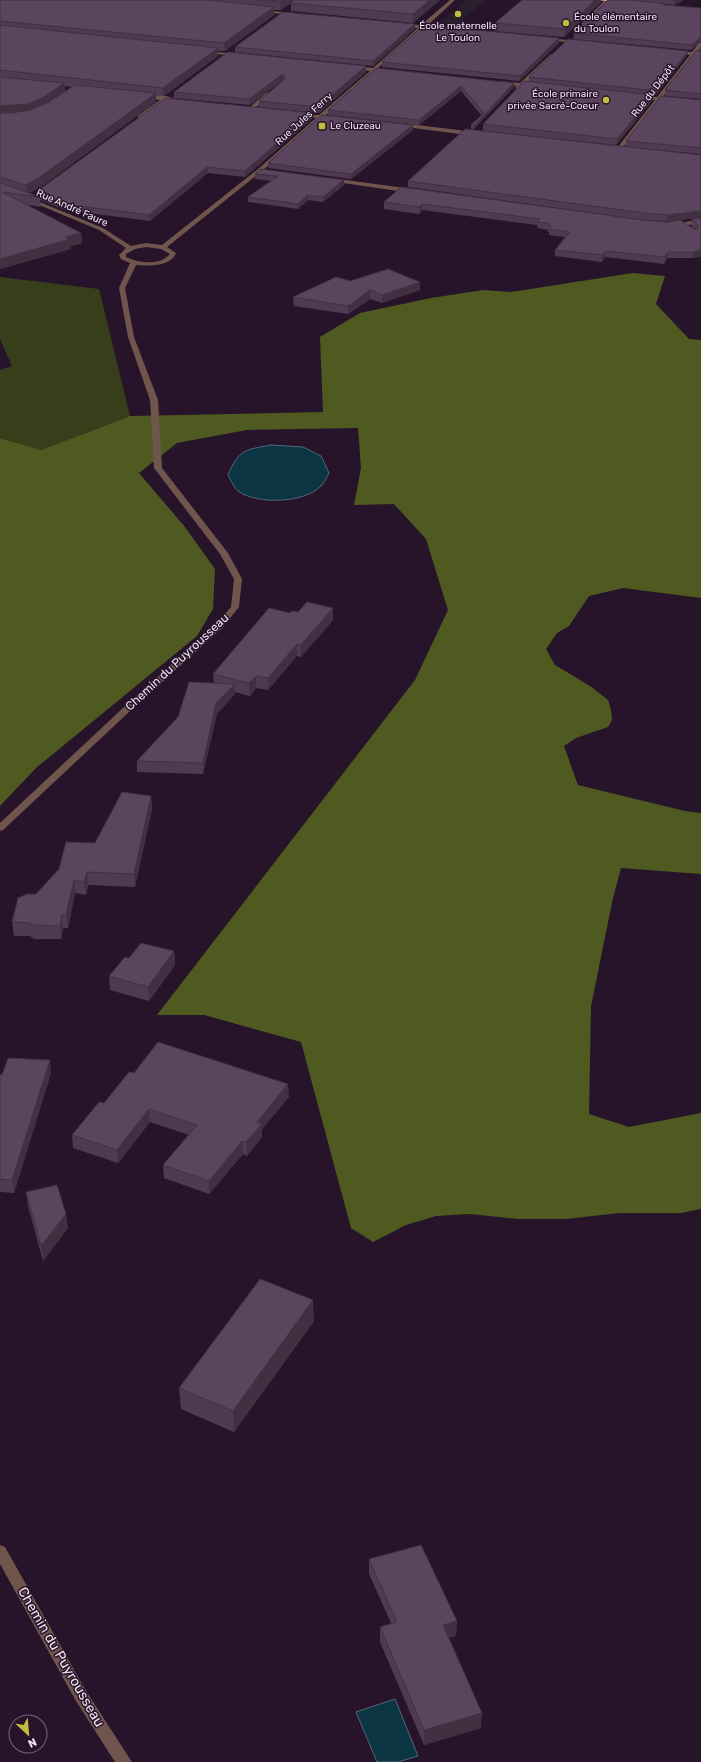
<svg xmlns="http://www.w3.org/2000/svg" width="701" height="1762" viewBox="0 0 701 1762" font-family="Rubik,sans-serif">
  <rect width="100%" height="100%" fill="#27142a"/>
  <!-- education -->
  <path fill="#291f2d" d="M466,0h20l-21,17h1l-7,7 90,9 46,-29 -35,34 -124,-12z"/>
  <!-- green -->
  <path fill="#373f1a" d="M0,277l99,12 31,127 -89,34 -41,-12v-68l12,-4 -12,-27z"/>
  <!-- forest -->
  <path fill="#4e5a1f" d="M633,273l32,3 -9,28 33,35 12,1v258l-78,-10 -34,8 -20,30 -12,7 -11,16 9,16 35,21 18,14 3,10 1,10 -4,7 -32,11 -12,8 14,39 107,26 16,2v61l-80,-6 -8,30 -22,108 -2,108 40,13 72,-14v96l-20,4h-62l-53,6h-48l-48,-5 -34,2 -30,9 -33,17 -22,-14 -50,-186 -97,-27h-47l258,-335 33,-70 -22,-71 -32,-35 -40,1 7,-37 -3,-40 -111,2 -70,13 -38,30 46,54 30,42 -2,40 -16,27 -161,132 -36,38v-368l41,12 89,-34 193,-4 -3,-75 40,-24 71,-15 52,-8 28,2z"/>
  <!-- water -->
  <g fill="#0c3543" stroke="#506977">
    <path d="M271,445l32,2 18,9 8,17c-2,4 -5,10 -8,13 -16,17 -64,19 -83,5 -4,-3 -7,-11 -10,-16 11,-26 17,-25 43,-30z"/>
    <path d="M395,1699l23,57 -20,6h-21l-21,-50z"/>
  </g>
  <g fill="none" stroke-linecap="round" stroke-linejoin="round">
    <!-- minor -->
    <g fill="#6f554c" fill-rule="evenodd">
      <path d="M450,0h5l-28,26 10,1v2l-13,-1 -46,40 11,2v2l-14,-1 -50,45 11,1v2h-14l-60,52 -95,76 9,6c-5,14 -28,13 -40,12l-11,23 9,49 24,63 4,68 66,85 14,26 -3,28 -16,20 -94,85 -126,118 -3,1v-8l123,-115 94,-85 14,-16 3,-28 -14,-25 -66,-86 -4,-68 -22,-63 -9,-49 11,-25 -9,-4 -2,-4 7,-7 -27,-18 -74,-31 5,-1 73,30 28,18 15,-3 16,2 96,-76 58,-51 -19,-3 1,-1 21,1 51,-44 -17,-2 -2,-3 22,2 45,-40 -15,-2 -2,-2 20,1zM146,247l15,2 9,5c-10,12 -32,9 -44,3v-3l9,-5z"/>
      <path d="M605,0l4,1 -23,24h-4v-2z"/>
      <path d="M262,10l32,3 2,1 -2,1 -34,-3z"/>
      <path d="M547,38l31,3 2,1 -2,1 -33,-3z"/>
      <path d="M699,43h2v4l-4,5 4,1v2h-6l-33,43 11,1v2h-13l-39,49h-4v-2l38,-48 -16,-1 -2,-1v-2l20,1 33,-42 -16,-2 -2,-2 20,1z"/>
      <path d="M206,51l33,3 2,1 -2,1 -35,-3z"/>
      <path d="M551,54l4,1 -29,29 10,1v2l-13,-1 -5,4 -3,-2 2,-2 -18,-3 3,-2 18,2z"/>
      <path d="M266,93l5,1 -18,16h-4v-2z"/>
      <path d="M141,96h25l14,4 -3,2 -11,-1 -26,18 -2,-1v-2l22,-16 -20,-3z"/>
      <path d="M400,123l75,9 3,2 -3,2 -77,-10v-2z"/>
      <path d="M331,178l81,11 3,2 -3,2 -83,-12 -1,-1z"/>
      <path d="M701,219v4l-27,4 -3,-2z"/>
      <path d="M0,1545l5,2 81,144 46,71h-17l-39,-61 -76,-137z"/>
    </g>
    <!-- major -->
    <path fill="#c38e7b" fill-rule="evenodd" d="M595,0h18l9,2 -2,1z"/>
  </g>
  <!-- wall -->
  <g fill="#4e3b51" fill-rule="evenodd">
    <path d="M0,0h440l-27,23 -122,-12v-8l-10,7h-7v5l-49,36h-7v5l-54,40h-8v6l-115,85 -12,6 7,3v-4l276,-79v6l-67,58 -37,-4 -58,48 -85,-11 -25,-10 1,7 -14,-2 54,28 1,10 -11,3v3l-71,20zM65,86l7,1 -7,4z"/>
    <path d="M608,0h76l-10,5 -8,-1 -1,1 36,3v34h-1l-9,8 -118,-11 1,-6z"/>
    <path d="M601,2l-37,35 -69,-6v-8z"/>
    <path d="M415,24v5l-42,37 -138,-14v-5z"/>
    <path d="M559,43l-40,38 -137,-14v-5z"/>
    <path d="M701,44v55l-36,-3v-6l35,-39v-5z"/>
    <path d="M688,51l-1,4 -31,40h-3l-1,6 -36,44 -133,-14v-7l46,-42v-5z"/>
    <path d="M228,52l138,20 -47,41 -60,-6v-6l24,-21 -33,25 -76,-7v-6z"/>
    <path d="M376,68l138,19 -41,43 228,25v63l-34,3 -24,-1 -235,-33v-6l63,-51v-5l11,-9 -21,-25 -42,34 -91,-10v-5z"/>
    <path d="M701,100v54l-75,-7v-6z"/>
    <path d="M413,130l-62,49 -83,-11v-5z"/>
    <path d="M255,174l89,11 -21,17 -15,-2 -10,9 -50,-7v-5l24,-16 -17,-2z"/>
    <path d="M401,187l295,43 -5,-5 1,-6 9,-1 -8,40h-26l-3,6 -59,-7 -3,5 -47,-6v-6l10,-13 -16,-2v-3l-2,-1 1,-1 -11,-2v-3l-115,-15 -3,4 -35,-5v-7z"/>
    <path d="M350,281l70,1v8l-38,13 -12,-4 -22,15 -54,-8 -1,-9z"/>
    <path d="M290,613l43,7 -32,37 -4,-1 -29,34 -12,-2 -6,8 -15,-4v2l-18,20 -14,60 -66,-2v-11l41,-44 36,-34 -1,-9z"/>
    <path d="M151,796l1,13 -17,78 -47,-2 -2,10 -11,-2 -7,35h-5l-2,11h-27l-4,-3h-16l-2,-14 24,-28z"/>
    <path d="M174,951l1,14 -26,36 -39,-11 -1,-14 20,-18z"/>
    <path d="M51,1073l-37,120 -14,-1v-118z"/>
    <path d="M134,1073l155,24 -27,32v8l-15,19 -4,-2 -34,40 -45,-16 -1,-13 26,-30 -39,-13 -32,41 -45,-15 -1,-13z"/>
    <path d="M26,1192l42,36 -25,33 -15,-55z"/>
    <path d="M314,1321l-80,111 -53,-23 -2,-21z"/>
    <path d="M369,1559l88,62 -1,15 -8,2 33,90 -57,17 -44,-103v-15l11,-4 -22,-49z"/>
  </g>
  <!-- shaded-wall -->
  <g fill="#403042">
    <path d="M284,0h10l-13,10 -1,-8z"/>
    <path d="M430,0h10l-27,23v-9z"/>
    <path d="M595,0h6v2l-37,35 1,-8z"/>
    <path d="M674,0h10l-10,5z"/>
    <path d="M274,7v8l-49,36 -1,-8z"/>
    <path d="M415,24v5l-42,37v-5z"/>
    <path d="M700,37v5l-9,8 1,-5z"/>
    <path d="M559,38v5l-40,38 1,-5z"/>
    <path d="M218,48v8l-54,40 -1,-8z"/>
    <path d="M688,51l-1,4 -31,40 1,-4z"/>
    <path d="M366,66v6l-47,41 -1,-6z"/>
    <path d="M283,74v6l-33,25 -1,-6z"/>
    <path d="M64,83l1,9 -21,14 -15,7 -29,2v-9z"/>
    <path d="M514,83v4l-41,43 1,-4z"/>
    <path d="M461,86v5l-42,34v-5z"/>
    <path d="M156,93v9l-115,85 -14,7 -1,-9z"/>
    <path d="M653,95l-1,6 -36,44 1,-6z"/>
    <path d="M312,113v6l-67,58v-6z"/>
    <path d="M413,125v5l-62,49v-5z"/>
    <path d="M207,167l1,6 -58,48 -1,-6z"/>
    <path d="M344,180v5l-21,17v-5z"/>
    <path d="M308,195v5l-10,9v-5z"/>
    <path d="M422,204v6l-3,4v-7z"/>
    <path d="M701,211v7l-34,3 1,-6z"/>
    <path d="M81,233l1,10 -11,3v3l-71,20v-10l65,-22z"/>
    <path d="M701,250v7l-8,1 1,-6z"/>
    <path d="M606,251l-1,6 -3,5v-7z"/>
    <path d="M668,252l-1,6 -3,6 1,-7z"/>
    <path d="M420,282v8l-38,13v-8z"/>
    <path d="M370,290v9l-22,15v-8z"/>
    <path d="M333,608v12l-32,37v-12z"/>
    <path d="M297,644v12l-29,34v-12z"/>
    <path d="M256,676v12l-6,8 -1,-13z"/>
    <path d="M235,684v10l-18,20 -14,60v-11l13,-60z"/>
    <path d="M151,796l1,13 -17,78 -1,-13z"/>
    <path d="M87,872l1,13 -2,10 -2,-13z"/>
    <path d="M74,880l1,13 -7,35 -2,-13z"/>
    <path d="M62,915l1,13 -2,11 -1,-13z"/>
    <path d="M174,951l1,14 -26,36 -1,-14z"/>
    <path d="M50,1060l1,13 -37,120 -2,-13z"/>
    <path d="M288,1084l1,13 -27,32v8l-15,19 -1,-14 11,-20z"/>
    <path d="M149,1109l1,13 -32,41 -1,-13z"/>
    <path d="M242,1141l1,13 -34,40v-13z"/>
    <path d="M66,1214l2,14 -25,33 -2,-15z"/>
    <path d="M313,1300l1,21 -80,111 -1,-21z"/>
    <path d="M457,1621l-1,15 -14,4 1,-15z"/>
    <path d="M482,1713l-1,15 -57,17v-15z"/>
  </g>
  <!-- building -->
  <g fill="#5b455e" stroke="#403042">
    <path d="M0,0h208l66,7 -50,36 -224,-22z"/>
    <path d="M257,0h27l-4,2z"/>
    <path d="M294,0h136l-17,14 -122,-11z"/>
    <path d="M522,0h73l-30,29 -70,-6z"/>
    <path d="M608,0h23l35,4 -3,1 38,3v29l-9,8 -118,-12z"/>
    <path d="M283,12l132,12 -42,37 -138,-14z"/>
    <path d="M0,25l218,23 -55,40 -163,-18z"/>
    <path d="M424,25l135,13 -39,38 -138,-14z"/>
    <path d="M568,39l120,12 -31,40 -128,-14z"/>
    <path d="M696,51h5v43l-36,-4z"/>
    <path d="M228,52l138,14 -48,41 -59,-6 26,-22v-3l-2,-2 -34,25 -75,-7z"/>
    <path d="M376,68l138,15 -40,43 -3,-1 13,-12 -23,-27 -42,34 -91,-10z"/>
    <path d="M0,77l64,6 -20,14 -16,7 -28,2z"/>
    <path d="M524,81l129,14 -36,44 -134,-15z"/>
    <path d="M75,85l81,8 -116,84 -14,8 -26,-8v-64h11l20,-3 18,-8z"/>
    <path d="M661,96l40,4v48l-75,-7z"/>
    <path d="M166,98l146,15 -67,58 -38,-4 -58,48 -85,-11 -28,-12z"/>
    <path d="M322,115l91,10 -62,49 -83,-11z"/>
    <path d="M465,129l236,26v56l-33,4 -24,-2 -236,-32z"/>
    <path d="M261,169l83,11 -21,17 -15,-2 -10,9 -50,-7 30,-21 -23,-2z"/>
    <path d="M0,183l40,14 -38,-5 79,41 -16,4 5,2 -70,20z"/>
    <path d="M401,187l242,33 24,2 13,-2 16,10 3,-4 -7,-7 9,-1v32l-7,2h-26l-3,5 -59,-6 -4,4 -47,-5 15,-18 -21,-3 2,-3 -3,-1 1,-2 -12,-1 3,-3 -118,-15 -3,3 -35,-5z"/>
    <path d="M388,269l32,13 -38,13 -12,-5 -22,16 -55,-9 43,-20 14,4z"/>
    <path d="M307,602l26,6 -32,37 -4,-1 -29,34 -12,-2 -7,7 -36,-9 56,-66 21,5 2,-2 6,1z"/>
    <path d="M189,682l46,2 -19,19 -13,60 -66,-2 41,-44z"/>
    <path d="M122,792l29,4 -17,78 -47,-2 -3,10 -10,-2 -8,35h-4l-2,11 -27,-1 -4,-2 -17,-1 6,-24 9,-4h9l23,-25 7,-27 29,1z"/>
    <path d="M141,943l33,8 -26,36 -39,-11 16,-19 4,1z"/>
    <path d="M158,1042l130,42 -31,38 5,2 -16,18 -4,-1 -33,40 -46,-16 34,-40 -48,-16 -32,41 -45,-15 27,-33 5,1 25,-31 5,1z"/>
    <path d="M8,1058l42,2 -38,120 -12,-1v-105l2,1z"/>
    <path d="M57,1185l9,29 -25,32 -15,-54z"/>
    <path d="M260,1279l53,21 -80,111 -54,-23z"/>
    <path d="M421,1545l36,76 -14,4 39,88 -58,17 -44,-103 17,-5 -28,-63z"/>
  </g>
  <!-- markers -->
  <g fill="#c2bd3f" stroke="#27142a" stroke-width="1.5">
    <circle cx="458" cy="14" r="4"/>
    <circle cx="566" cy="23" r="4"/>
    <circle cx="606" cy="100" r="4"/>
    <rect x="318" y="122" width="8" height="8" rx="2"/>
  </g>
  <g text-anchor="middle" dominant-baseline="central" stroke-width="3" stroke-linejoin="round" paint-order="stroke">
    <!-- far-poi labels -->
    <g font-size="10" fill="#efe2f1" stroke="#27142a" text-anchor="start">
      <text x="574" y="17">École élémentaire<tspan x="574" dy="12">du Toulon</tspan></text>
      <text x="458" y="26" text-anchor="middle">École maternelle<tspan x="458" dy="12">Le Toulon</tspan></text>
      <text x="598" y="94" text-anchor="end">École primaire<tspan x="598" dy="12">privée Sacré-Coeur</tspan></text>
      <text x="330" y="126">Le Cluzeau</text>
    </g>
    <!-- far-street labels -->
    <g font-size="10" fill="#efe2f1" stroke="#27142a">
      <text transform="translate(653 91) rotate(-52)">Rue du Dépôt</text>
      <text transform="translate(304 119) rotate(-42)">Rue Jules Ferry</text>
      <text transform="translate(72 208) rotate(24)">Rue André Faure</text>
    </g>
    <!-- street labels -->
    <g font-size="12" fill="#efe2f1" stroke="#27142a">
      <text transform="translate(177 662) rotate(-43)">Chemin du Puyrousseau</text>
    </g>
    <!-- near-street labels -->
    <g font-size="14" fill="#efe2f1" stroke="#27142a">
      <text transform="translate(61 1657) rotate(60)">Chemin du Puyrousseau</text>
    </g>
  </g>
  <!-- north arrow -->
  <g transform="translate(28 1734) rotate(154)"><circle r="19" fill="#27142a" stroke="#77667a"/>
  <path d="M0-3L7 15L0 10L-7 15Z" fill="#c2bd3f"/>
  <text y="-6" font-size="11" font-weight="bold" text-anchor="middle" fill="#efe2f1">N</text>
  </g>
</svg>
